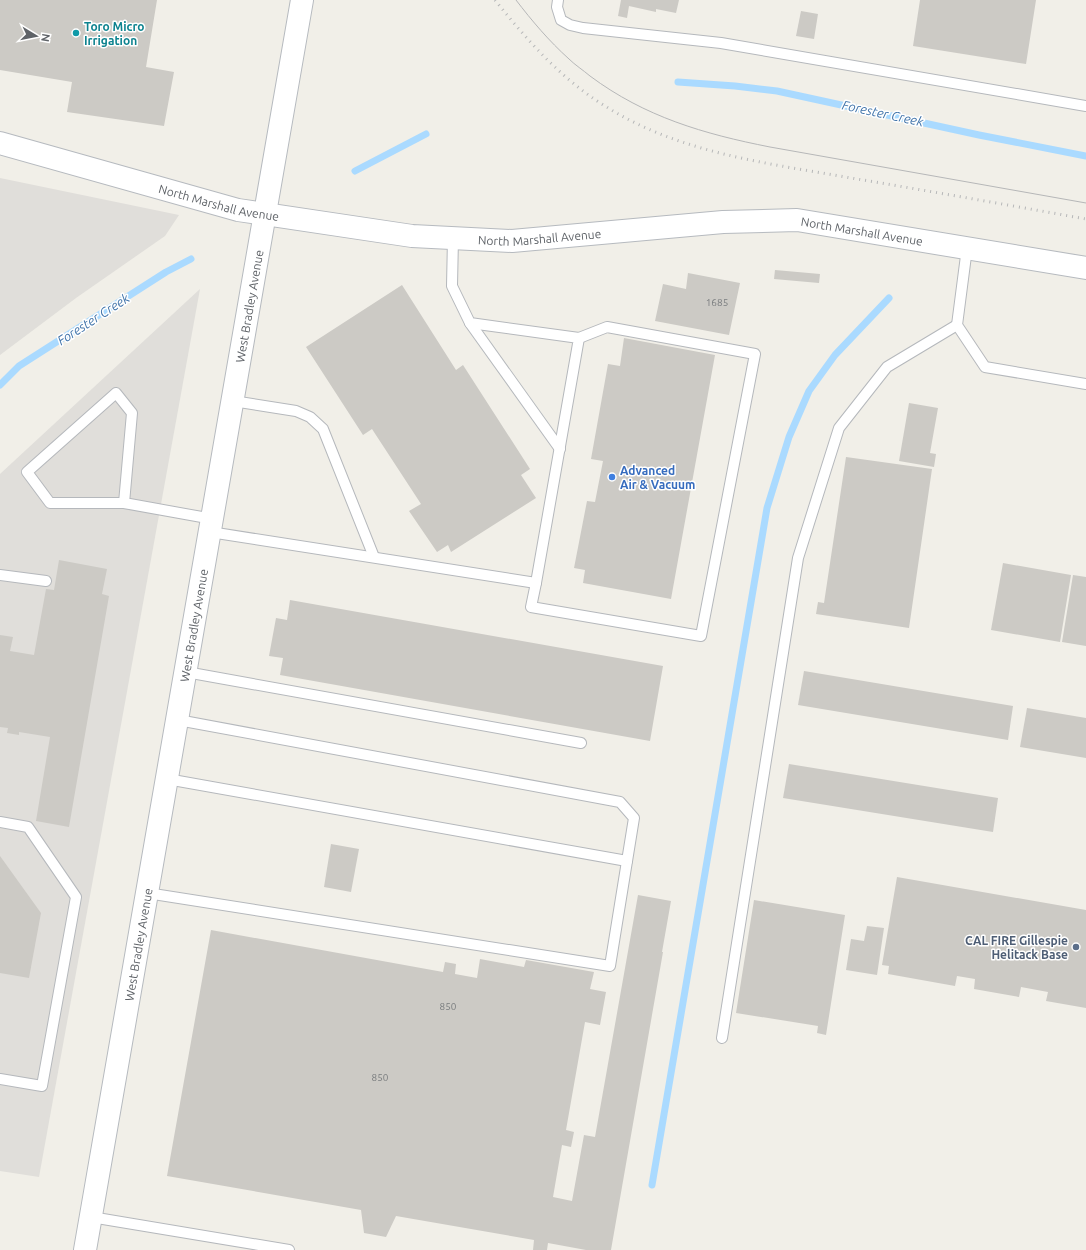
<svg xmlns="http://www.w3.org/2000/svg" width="1086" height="1250" viewBox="0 0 1086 1250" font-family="Ubuntu,sans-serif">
  <rect width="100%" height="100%" fill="#f1efe8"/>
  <!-- industrial -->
  <g fill="#e0deda">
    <path d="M0,178l179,37 -14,21 -89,62 -76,57z"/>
    <path d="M200,289l-161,888 -39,-6v-697z"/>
  </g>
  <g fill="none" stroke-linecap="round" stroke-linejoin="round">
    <!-- stream -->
    <g stroke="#aadaff" stroke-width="7">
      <path d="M678,82l57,4 42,5 202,44 107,21"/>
      <path d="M355,171l71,-37"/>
      <path d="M0,385l19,-19 147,-94 25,-13"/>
      <path d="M652,1185l115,-677 22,-71 20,-46 26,-36 54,-57"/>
    </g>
  </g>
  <!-- building -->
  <g fill="#cccac5">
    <path d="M0,0h157l-11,67 28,5 -10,54 -97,-14 5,-30 -72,-12z"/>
    <path d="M621,0h58l-3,13 -20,-4v3l-27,-6 -2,12 -9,-2z"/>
    <path d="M920,0h116l-10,64 -113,-18z"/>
    <path d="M801,11l17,3 -4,25 -18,-3z"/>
    <path d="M775,270l45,4 -1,9 -45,-4z"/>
    <path d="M688,273l52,10 -11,52 -74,-14 8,-37 23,5z"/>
    <path d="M402,285l54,85 7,-5 67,104 -9,6 15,23 -85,54 -3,-7 -11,7 -28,-41 12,-7 -49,-75 -9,6 -57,-88z"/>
    <path d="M624,338l91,17 -44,244 -88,-16 2,-13 -11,-2 13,-67 8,1 8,-41 -12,-2 17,-95 12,2z"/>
    <path d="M909,403l29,5 -8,45 6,1 -2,13 -35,-6z"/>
    <path d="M846,457l86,12 -23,159 -93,-14 2,-12 6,1z"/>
    <path d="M59,560l48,9 -5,25 7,2 -40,231 -33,-6 14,-84 -31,-5v3l-12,-2 1,-5 -8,-1v-92l13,2 -3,14 24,4 12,-66 8,1z"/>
    <path d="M1003,563l68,12 -11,67 -69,-12z"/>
    <path d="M1073,575l13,2v69l-24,-4z"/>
    <path d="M290,600l373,66 -13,75 -370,-66 3,-17 -14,-2 7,-38 11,2z"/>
    <path d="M804,671l209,35 -5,34 -210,-35z"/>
    <path d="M1027,708l59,10v40l-66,-11z"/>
    <path d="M789,764l209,34 -5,34 -210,-34z"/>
    <path d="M331,844l28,5 -8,43 -27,-5z"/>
    <path d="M0,856l41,57 -12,65 -29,-5z"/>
    <path d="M897,877l189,33v98l-40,-7 2,-9 -27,-5 -2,10 -45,-8 1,-10 -18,-3 -2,10 -67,-12 1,-8 -7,-1z"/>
    <path d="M638,895l33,6 -9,51h1l-52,298h-25l-38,-7 -1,7h-14l1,-10 -138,-24 -10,21 -22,-4 -3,-23 -194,-34 44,-246 232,42 2,-10 11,2 -1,10 22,4 3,-19 44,8 2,-7 68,12 -4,17 16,3 -6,33 -15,-3 -19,108 8,2 -3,15 -9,-2 -9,52 19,4 12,-66 11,2z"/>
    <path d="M754,900l91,15 -19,120 -9,-2 1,-7 -82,-13z"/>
    <path d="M867,926l17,2 -7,47 -31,-5 5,-31 13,2z"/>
  </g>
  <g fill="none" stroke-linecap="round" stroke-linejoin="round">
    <!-- lane casing -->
    <g stroke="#b5b8bc" stroke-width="12">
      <g id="lane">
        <path d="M558,0l-1,7 4,13 9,5 13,3 138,15 365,63"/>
        <path d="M967,248l-10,77 28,42 101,17"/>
        <path d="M470,323l90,126"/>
        <path d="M233,401l63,10 14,6 13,12 51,128"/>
        <path d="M124,503l8,-90 -16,-20 -89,79 23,31h74l89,16"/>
        <path d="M210,532l326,51 43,-245 -109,-15 -18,-37 1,-48"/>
        <path d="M0,575l46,6"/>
        <path d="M536,583l-5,24 170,29 54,-282 -148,-27 -28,11"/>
        <path d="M186,672l395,71"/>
        <path d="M167,779l460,82"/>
        <path d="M0,822l28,5 48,70 -34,189 -42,-7"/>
        <path d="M147,893l463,73 24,-148 -14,-16 -442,-82"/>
        <path d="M722,1038l76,-480 41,-130 48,-61 70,-42"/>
        <path d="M91,1217l198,33"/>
      </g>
    </g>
    <!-- secondary casing -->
    <g stroke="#b6babf" stroke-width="24">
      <g id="secondary">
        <path id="s1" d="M0,143l238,67 174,26 100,5 211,-19 74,-2 289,48"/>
        <path id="s2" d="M85,1250l217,-1250"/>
      </g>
    </g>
    <!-- lane -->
    <use href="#lane" stroke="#fff" stroke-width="10"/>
    <!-- secondary -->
    <use href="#secondary" stroke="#fff" stroke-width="22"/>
    <!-- tram -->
    <path stroke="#b6b7b8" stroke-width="1" d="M516,0c16,21 33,41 53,59 6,6 14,11 21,17 55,41 114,58 180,71l316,56"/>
    <!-- rail -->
    <path stroke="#b6b7b8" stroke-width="3" stroke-dasharray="1 5" stroke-linecap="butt" d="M495,0c32,40 66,79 110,106 74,47 161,57 246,72 78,13 157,27 235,41"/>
  </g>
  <!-- markers -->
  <circle fill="#0f9aa8" stroke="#fff" stroke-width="1.5" cx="76" cy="33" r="4"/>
  <circle fill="#3f7fe0" stroke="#fff" stroke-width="1.5" cx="612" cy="477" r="4"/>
  <circle fill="#5c6f8a" stroke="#fff" stroke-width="1.5" cx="1076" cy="947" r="4"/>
  <g text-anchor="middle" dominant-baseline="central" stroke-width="3" stroke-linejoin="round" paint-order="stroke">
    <!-- number labels -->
    <g font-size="10" fill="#7a7d7f">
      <text x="717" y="302">1685</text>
      <text x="448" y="1006">850</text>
      <text x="380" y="1077">850</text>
    </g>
    <!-- culture labels -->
    <g font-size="12" font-weight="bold" fill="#0d838f" stroke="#fff" text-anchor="start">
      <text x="84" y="26">Toro Micro<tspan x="84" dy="14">Irrigation</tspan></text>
    </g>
    <!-- street labels -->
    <g font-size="12" fill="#5f6368" stroke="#fff">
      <text stroke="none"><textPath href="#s1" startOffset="227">North Marshall Avenue</textPath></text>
      <text stroke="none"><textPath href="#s1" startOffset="875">North Marshall Avenue</textPath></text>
      <text stroke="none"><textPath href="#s1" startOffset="551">North Marshall Avenue</textPath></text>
      <text stroke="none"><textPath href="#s2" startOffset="958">West Bradley Avenue</textPath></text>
      <text stroke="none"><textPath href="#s2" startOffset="634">West Bradley Avenue</textPath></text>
      <text stroke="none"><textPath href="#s2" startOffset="310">West Bradley Avenue</textPath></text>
    </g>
    <!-- shop labels -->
    <g font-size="12" font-weight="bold" fill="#366cbe" stroke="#fff" text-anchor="start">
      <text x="620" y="470">Advanced<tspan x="620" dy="14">Air &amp; Vacuum</tspan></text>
    </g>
    <!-- service labels -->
    <g font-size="12" font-weight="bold" fill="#4e5e75" stroke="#fff" text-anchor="end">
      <text x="1068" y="940">CAL FIRE Gillespie<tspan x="1068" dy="14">Helitack Base</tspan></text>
    </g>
    <!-- water labels -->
    <g font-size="13" font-style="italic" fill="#4174aa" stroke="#fff">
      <text transform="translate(883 113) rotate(12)">Forester Creek</text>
      <text transform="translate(93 319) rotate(-33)">Forester Creek</text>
    </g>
  </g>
  <!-- north arrow -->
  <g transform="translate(36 36) rotate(100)" stroke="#ffffff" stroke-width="3" paint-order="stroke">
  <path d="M0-3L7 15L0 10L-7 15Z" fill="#5f6368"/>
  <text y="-6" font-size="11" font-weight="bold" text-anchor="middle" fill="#5f6368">N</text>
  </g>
</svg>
